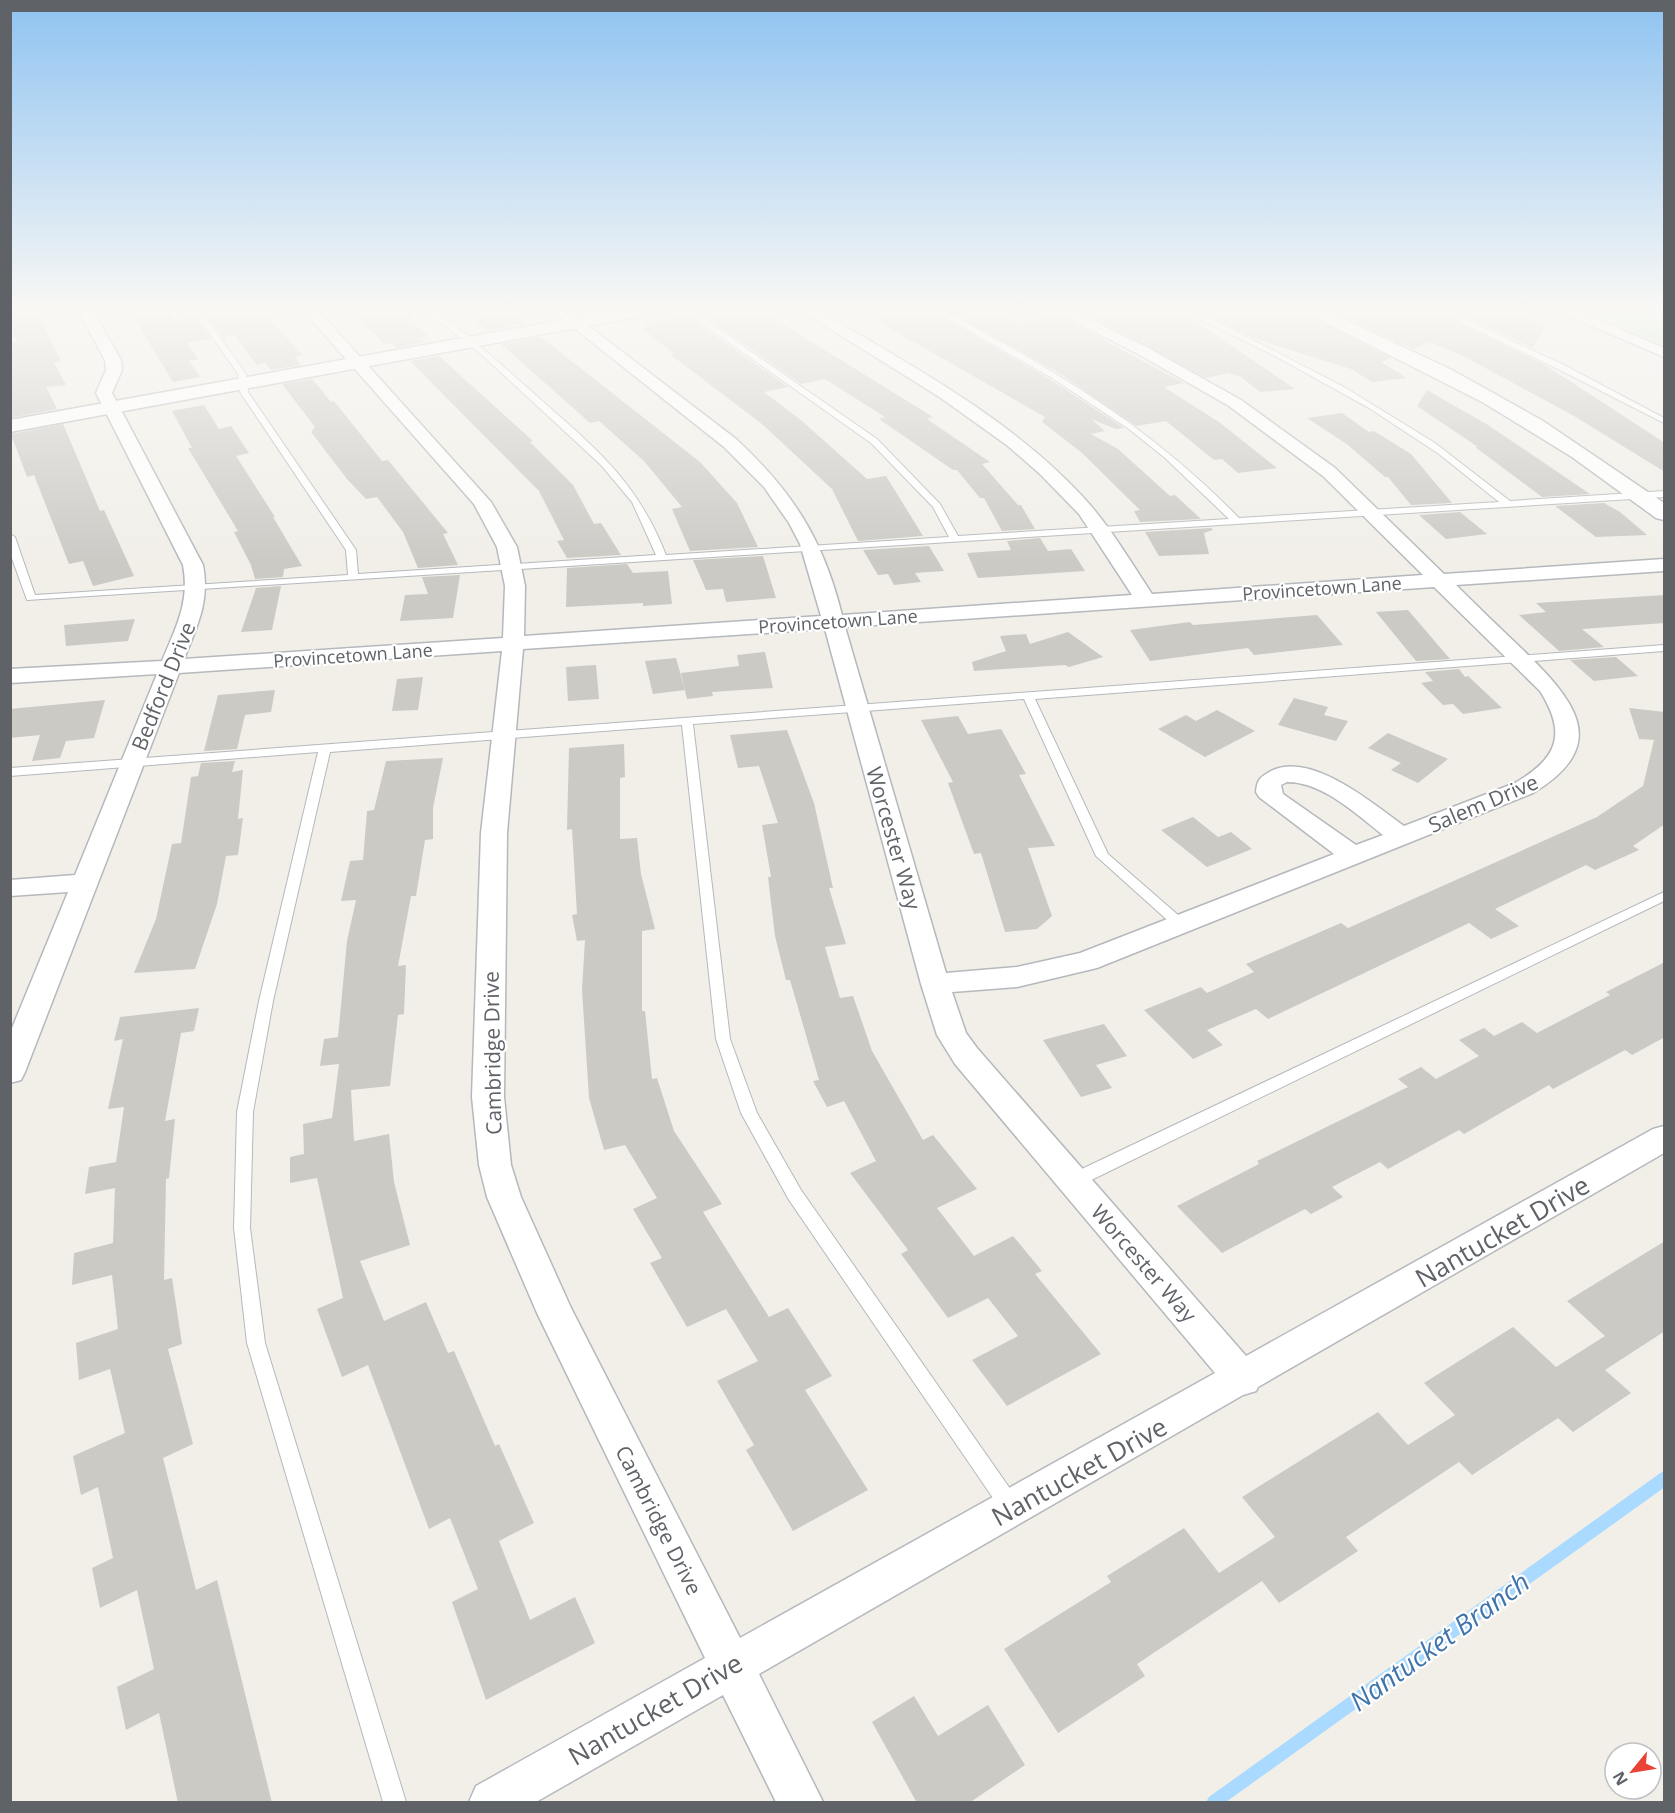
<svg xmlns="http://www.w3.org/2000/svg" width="1675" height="1813" viewBox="0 0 1675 1813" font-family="'Open Sans',sans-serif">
  <rect width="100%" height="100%" fill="#f1efe8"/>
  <!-- green -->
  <path fill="#c5e8c5" d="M1579,308h85v37z"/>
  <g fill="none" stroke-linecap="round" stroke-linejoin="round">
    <!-- stream -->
    <path stroke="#aadaff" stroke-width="14" d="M1214,1802l450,-323"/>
  </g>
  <!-- building -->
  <g fill="#cccac5">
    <path d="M35,308l26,53 -7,2 12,22 -20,2 11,22 -47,9v-75l7,-1 -7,-16v-15z"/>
    <path d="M128,308h37l10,13 21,-4 15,22 -24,4 11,16 -9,2 11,16 -27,5z"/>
    <path d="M223,308h36l43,46 -7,4 6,7 -30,5 -6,-7 -8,2 -23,-30 -12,2 -15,-21 19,-4z"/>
    <path d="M349,308h70l-9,11 18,17 -8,2 5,4 -28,6 -5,-5 -8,1z"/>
    <path d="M460,308h42l22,16 -37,7z"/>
    <path d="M726,308h31l176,109 -6,2 63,43 -8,2 36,41h3l14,24 -33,2 -18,-33h-4l-23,-28h-4l-74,-51 6,-2 -60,-38 -24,5 -102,-71z"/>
    <path d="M854,308h73l124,72 73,48 -8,1 -25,-10 14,12 -14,3 27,15 52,47 5,-1 26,24 -61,3 -6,-11 6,-1 -59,-58 -39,-30 3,-5z"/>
    <path d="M943,308h47l29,15 38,-8 127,68 -20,4 55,35 58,46 -39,5 -16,-14 -8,1 -48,-39 -30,5 -77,-53z"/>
    <path d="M1091,308h85l119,81 -35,3 -19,-15 -12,-4 -23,5 -128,-67z"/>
    <path d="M1193,308h102l96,50 -10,4 26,16 -35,4 -21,-13 -98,-31z"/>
    <path d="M1373,308h56l116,57 120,78v29l-91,-56 -107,-58 -38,-16 -16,7 -65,-30z"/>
    <path d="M1446,308h59l41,17 -13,23z"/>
    <path d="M687,316l101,71 -24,5 38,29 65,58 19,-3 37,60 -65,5 -26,-52 -70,-65 -91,-69 3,-1 -33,-26 7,-1 -4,-3z"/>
    <path d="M541,337l159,125 37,41 21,44 -68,4 -18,-42 10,-2 -38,-46 -45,-40 -9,2 -89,-79z"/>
    <path d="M439,356l94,85 -3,1 43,43 21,39 7,-1 20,32 -54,3 -10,-17 7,-1 -25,-49 -129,-130z"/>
    <path d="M312,379l19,23 3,-1 48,60 6,-1 60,73 -5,1 15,31 -40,3 -15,-36 -26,-35 -11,2 -19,-20 -36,-47 4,-5 -33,-43z"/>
    <path d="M1427,390l61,35 102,69 -48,3 -67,-50h3l-61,-41z"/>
    <path d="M204,405l15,24 12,-3 18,27 -13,3 39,61h-2l29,49 -18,3 -1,8 -28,2 -4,-14 -17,-33 4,-1 -50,-83h4l-20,-37z"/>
    <path d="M1342,413l27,19 5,-1 37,23 41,49 -41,2 -23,-28h-3l-37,-32 -41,-27z"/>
    <path d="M63,424l37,87 4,-1 30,66 -41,10 -10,-25 -14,3 -35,-89 -7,2 -16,-43z"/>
    <path d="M1604,503l16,9 27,23 -51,2 -41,-31z"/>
    <path d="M1460,512l27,22 -41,5 -27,-24z"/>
    <path d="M1211,528l2,2 -9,3 5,21 -50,2 -14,-24z"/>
    <path d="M1040,538l8,13 23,-2 14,22 -107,7 -11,-25 44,-3 -4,-9z"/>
    <path d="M929,546l15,25 -29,2 6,9 -27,3 -6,-11 -10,1 -15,-25z"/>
    <path d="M763,556l13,42 -50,4 -3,-13 -17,1 -13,-30z"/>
    <path d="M627,564l6,9 35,-2 4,33 -29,2v-3l-77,4 1,-39z"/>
    <path d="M460,575l-7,43 -53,3 5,-26 23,-1 -6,-17z"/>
    <path d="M281,586l-9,44 -31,2 15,-44z"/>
    <path d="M1665,595v28l-83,6 22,18 -45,4 -40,-36 27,-3 -10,-9z"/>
    <path d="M1408,610l42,49 -34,2 -40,-49z"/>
    <path d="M1317,615l26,30 -89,10 -6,-7 -98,13 -20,-31 60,-8 3,3z"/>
    <path d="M135,619l-7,22 -62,5 -2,-21z"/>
    <path d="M1068,632l35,25 -34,10 -4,-2 -91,6 -2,-9 34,-11 -6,-15 26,-2 4,10z"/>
    <path d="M765,652l8,36 -61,4 1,4 -26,3 -6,-26 58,-7 -2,-11z"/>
    <path d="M1616,657l22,19 -44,5 -24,-21z"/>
    <path d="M676,658l9,32 -32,4 -8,-33z"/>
    <path d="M596,665l3,34 -31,2 -2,-34z"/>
    <path d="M1459,669l6,8 3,-1 34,32 -39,6 -10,-10 -10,1 -22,-22 12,-2 -8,-9z"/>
    <path d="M423,677l-5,33 -26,1 5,-32z"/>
    <path d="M275,690l-4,22 -26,3 -8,34 -33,2 14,-56z"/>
    <path d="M1294,698l34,9 -4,8 24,6 -12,20 -58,-16z"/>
    <path d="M105,700l-11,38 -28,3 -6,17 -28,3 8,-26 -30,3v-29z"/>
    <path d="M1629,708l36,4v112l-32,22 6,4 -44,20 -9,-5 -91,44 24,17 -28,13 -22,-16 -201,96 -12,-10 -49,21 16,15 -30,14 -49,-49 57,-23 6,6 47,-21 -8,-8 95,-41 7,5 249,-111 46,-31 11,-46 -15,-1z"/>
    <path d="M1217,710l38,21 -50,26 -47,-28 28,-14 10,6z"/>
    <path d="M958,716l10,18 33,-5 25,45 -7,1 36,71 -27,2 24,68 -15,13 -32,3 -24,-79 -7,1 -26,-71 5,-1 -32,-62z"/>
    <path d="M787,730l27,73 19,85h-4l17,56 -21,3 15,51 13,-2 19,55 51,89 10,-5 44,54 -40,19 37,48 39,-20 29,35 -7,3 66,80 -94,52 -35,-46 46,-24 -30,-38 -40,20 -47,-64 7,-4 -58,-77 26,-12 -32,-60 -17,6 -14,-26 6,-1 -29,-100h-4l-11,-44 -7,-59h3l-9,-52 16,-2 -19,-57 -21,2 -8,-33z"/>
    <path d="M1388,733l60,26 -30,24 -27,-13 10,-7 -33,-15z"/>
    <path d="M624,744l1,33 -5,1v61l17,-1 4,36 14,55 -13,2v80h3l7,68 5,-1 17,53 48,73 -19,8 66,105 19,-9 44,68 -27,14 63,100 -75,41 -47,-81 8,-5 -37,-64 41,-20 -32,-52 -39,18 -37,-64 12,-5 -29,-49 24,-11 -32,-53 -21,5 -15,-52 -7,-109 3,-49 -8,1 -5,-26 5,-1 -5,-85 -5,1 2,-82z"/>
    <path d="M443,758l-10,50v31l-8,1 -9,56h-5l-13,70 8,-1 -2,49 -6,1 -8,71 -39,4 3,51 35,-7 5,48 16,63 -50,16 24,60 42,-19 22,51 6,-2 41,95 4,-2 35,79 -35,18 31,79 45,-23 20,46 -109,57 -34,-98 26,-13 -28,-71 -21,11 -61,-164 -26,12 -25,-68 26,-11 -26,-120 -27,5v-26l14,-3 -1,-30 29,-6 7,-54 -19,2 4,-27 14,-2 9,-96 9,-41 -15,1 9,-40 13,-1 4,-49 7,-1 12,-49z"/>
    <path d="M235,761l-3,11 11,-2 -5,49 5,-1 -5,37 -12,1 -9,48 -22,65 -61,4 22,-54 16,-75 9,-1 10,-66 7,-1 3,-13z"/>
    <path d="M1193,817l25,20 13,-5 21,17 -45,18 -46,-37z"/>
    <path d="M1665,962v75l-33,18 -7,-5 -72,39 -4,-4 -85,49 -5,-4 -71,39 -8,-7 -48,25 11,10 -32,17 -6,-5 -83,44 -45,-47 82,-42 -2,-3 151,-74 -10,-8 23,-12 15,12 43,-23 -20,-16 25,-12 10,8 28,-14 15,11 73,-38 -4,-3z"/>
    <path d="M199,1008l-5,23 -13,2 -16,88 10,-2 -6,59 -3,1 -2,101 8,-2 10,66 -14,5 25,95 -30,14 33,132 21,-10 55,223h-94l-19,-90 -33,17 -9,-43 37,-18 -17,-79 -37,18 -8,-40 21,-10 -15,-71 -17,8 -8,-39 52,-23 -15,-64 -31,11 -3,-37 42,-14 -6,-54 -40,10 2,-32 39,-10 2,-55 -30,6 4,-27 27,-5 8,-55 -16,2 15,-70 -9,2 6,-24z"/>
    <path d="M1104,1024l23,32 -31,9 16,23 -31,9 -38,-57z"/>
    <path d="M1665,1241v90l-60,39 26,23 -58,39 -15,-14 -86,57 -13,-13 -113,75 12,14 -79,52 -17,-22 -125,83 8,12 -87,57 -54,-84 107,-67 -4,-6 77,-48 35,45 56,-36 -33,-40 136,-85 30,33 47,-30 -31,-32 89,-56 43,40 49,-31 -38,-35z"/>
    <path d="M914,1696l24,40 50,-31 37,60 -56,38h-52l-45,-81z"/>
  </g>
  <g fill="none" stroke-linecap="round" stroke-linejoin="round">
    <!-- service casing -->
    <g stroke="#b5b8bc" stroke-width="2">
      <g id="service">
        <path d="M192,308h7l47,66 2,18 108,158 2,24 298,-19 -24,-53 -31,-37 -120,-111 -59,-46h8c36,24 67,53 100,82 60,54 105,86 136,165l283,-18 -16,-30 -62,-64 -191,-135h8l189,131 63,65 18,32 271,-17 -64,-61 -36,-29 -77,-51 -123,-70c20,0 43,19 61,28 94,52 173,104 249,182l260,-16 -60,-48 -70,-46 -94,-52 -97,-48h9l29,13 128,66 91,56 75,58 154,-10v6l-1637,103 -17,-47v-19l5,3 20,58 313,-20 -2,-25 -106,-158 -2,-18z"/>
        <path d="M1431,308h9l124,57 100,53v5l-106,-54z"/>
        <path d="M1664,645v6l-629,48 73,155 77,67 2,3 -7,4 -5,-1 -79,-71 -72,-157 -331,25 37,315 27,74 44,77 217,310 3,7 -3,7 -7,3 -7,-3 -215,-314 -48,-87 -25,-74 -34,-314 -352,27 -57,249 -20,111 -3,116 15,115 141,459h-23l-136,-459 -13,-115 3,-116 22,-111 59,-249 -308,24v-8z"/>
        <path d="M1664,892v9l-585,285 -6,1 -6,-1 -2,-5 2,-5z"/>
      </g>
    </g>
    <!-- minor casing -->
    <g stroke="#b5b8bc" stroke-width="3">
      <g id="minor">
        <path d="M77,308h14l30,52 1,10 -10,23 91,172c7,37 -6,61 -19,94l319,-21 2,-52 -8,-39 -23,-43 -173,-196h15l175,194 26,45 8,39 -1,50 297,-20 -21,-72 -11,-21 -25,-36 -40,-40 -175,-139h16l171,131c57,53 87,100 106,176l290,-20 -53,-81 -40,-41 -31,-27 -67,-48 -144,-90h17c94,56 194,108 269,189 27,29 47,64 69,97l271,-19 -100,-99 -94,-70 -89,-51 -92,-47h19l83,41 91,51 94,68 109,106 220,-15v12l-208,14c22,22 44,43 66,64 51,50 92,95 11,144l-436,175 -80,19 -65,5 14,41 11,15 269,308 407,-227 11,-3v27l-406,234 -2,4 -13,4 -484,279 64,128h-47l-53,-107 -187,107h-67l7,-16 229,-128 -168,-345 -50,-116 -8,-32 -7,-68 9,-264 21,-182 -323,22 -154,399 -4,8 -11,3v-50l58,-141 -58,4v-16l65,-5 82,-201 -147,9v-14l152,-8c14,-34 28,-59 21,-96l-87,-172 10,-23 -1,-10zM1434,587l106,104c27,43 18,67 -25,92l-111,43c-31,-22 -92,-75 -133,-55 -11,6 -14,9 -15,21l3,5 75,57 -254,99 -63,14 -71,6 -101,-346zM825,629l96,355 16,51 18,29 260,309 -475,265 -169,-330 -50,-111 -10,-32 -7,-68 3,-264 16,-184zM1287,782c36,0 69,32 96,53l-27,10 -73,-51 -2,-9z"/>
        <path d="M1551,308h20l93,40v9z"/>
      </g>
    </g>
    <!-- tertiary casing -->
    <g stroke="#b5b8bc" stroke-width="3">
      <g id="tertiary">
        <path d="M628,308h38l-8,5 -648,119v-12z"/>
        <path d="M1297,308h23l132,62 91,51 121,82v17l-8,-2 -84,-61 -88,-54z"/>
      </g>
    </g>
    <!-- service -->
    <use href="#service" fill="#fff" fill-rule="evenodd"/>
    <!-- minor -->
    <use href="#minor" fill="#fff" fill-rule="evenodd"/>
    <!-- tertiary -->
    <use href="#tertiary" fill="#fff" fill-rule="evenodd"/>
  </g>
  <!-- sky -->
  <linearGradient id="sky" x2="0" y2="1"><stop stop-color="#8fc3f1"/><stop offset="0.55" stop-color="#f9f8f5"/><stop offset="1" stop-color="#f9f8f5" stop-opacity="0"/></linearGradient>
  <rect width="1675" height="562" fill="url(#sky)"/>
  <g text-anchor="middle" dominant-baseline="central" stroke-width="4.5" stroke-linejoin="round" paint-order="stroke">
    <!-- far-street labels -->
    <g font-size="18" fill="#5f6368" stroke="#fff">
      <text transform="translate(1322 588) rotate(-4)">Provincetown Lane</text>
      <text transform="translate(838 621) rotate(-4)">Provincetown Lane</text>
      <text transform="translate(353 655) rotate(-4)">Provincetown Lane</text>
    </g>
    <!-- street labels -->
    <g font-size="21" fill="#5f6368" stroke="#fff">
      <text transform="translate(163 686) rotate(-68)">Bedford Drive</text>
      <text transform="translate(1483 803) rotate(-23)">Salem Drive</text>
      <text transform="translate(894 838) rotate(74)">Worcester Way</text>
      <text transform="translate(492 1053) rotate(-91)">Cambridge Drive</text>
      <text transform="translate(1144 1263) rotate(49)">Worcester Way</text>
      <text transform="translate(659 1520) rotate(63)">Cambridge Drive</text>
    </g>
    <!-- near-street labels -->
    <g font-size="26" fill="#5f6368" stroke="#fff">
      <text transform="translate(1502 1231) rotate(-30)">Nantucket Drive</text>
      <text transform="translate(1079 1471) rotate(-29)">Nantucket Drive</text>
      <text transform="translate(655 1709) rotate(-30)">Nantucket Drive</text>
    </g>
    <!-- near-water labels -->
    <g font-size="27" font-style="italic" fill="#4174aa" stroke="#fff">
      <text transform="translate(1439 1641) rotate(-36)">Nantucket Branch</text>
    </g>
  </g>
  <!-- border -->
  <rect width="1675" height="1813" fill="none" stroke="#5f6368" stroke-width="24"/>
  <!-- north arrow -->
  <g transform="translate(1633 1771) rotate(240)"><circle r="28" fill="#ffffff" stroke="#bfc1c3" stroke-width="1.5"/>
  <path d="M0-4.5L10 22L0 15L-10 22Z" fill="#ea4335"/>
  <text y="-9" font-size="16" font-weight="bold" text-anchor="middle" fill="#5f6368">N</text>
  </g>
</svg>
